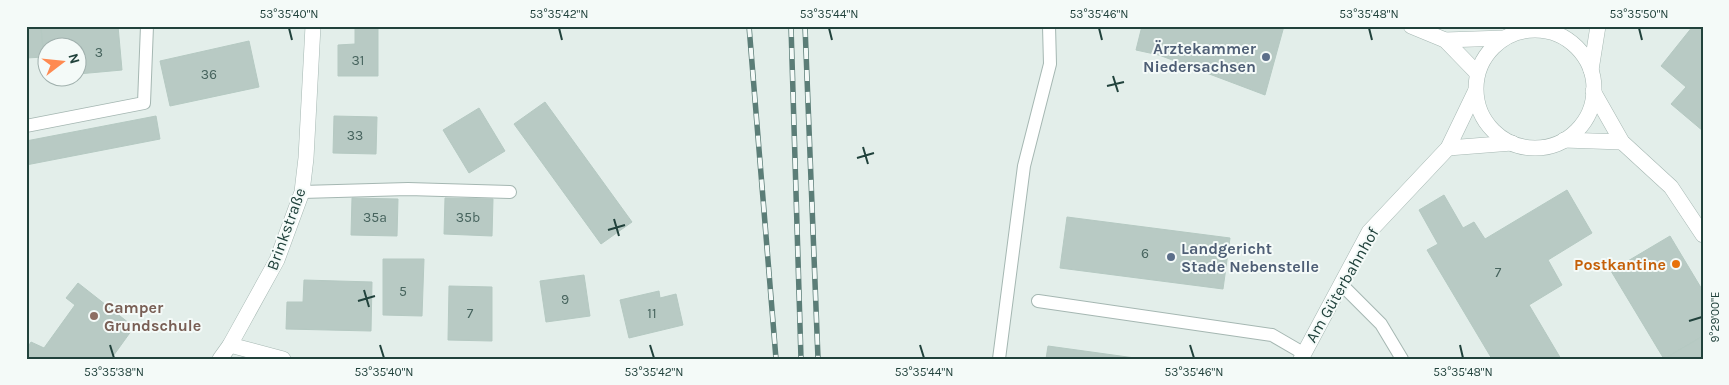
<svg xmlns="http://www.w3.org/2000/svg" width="1729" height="385" viewBox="0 0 1729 385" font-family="Karla,sans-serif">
  <rect width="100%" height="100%" fill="#e3eeea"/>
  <!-- building -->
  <g fill="#b8cac4" stroke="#b5c9c2">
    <path d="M26,26h15l3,31 -18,1z"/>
    <path d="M56,26h62l4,44 -44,4v-26h-30v29h-2l-5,-49z"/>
    <path d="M355,26h23v50h-40v-31l17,-1z"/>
    <path d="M1142,26h142l-19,69 -106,-40 -23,-5z"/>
    <path d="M1693,26h10v105l-32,-27 15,-17 -25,-21z"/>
    <path d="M249,41l10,46 -89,19 -10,-45z"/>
    <path d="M545,102l87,120 -31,22 -87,-120z"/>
    <path d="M479,108l26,43 -36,22 -26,-43z"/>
    <path d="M156,116l4,23 -134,26v-24z"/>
    <path d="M334,116l43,1 -1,37 -43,-1z"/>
    <path d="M1567,190l25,43 -44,27 14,25 -33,20 32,54h-69l-65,-109 11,-6 -19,-34 25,-15 19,33 11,-6 11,17z"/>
    <path d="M352,198l46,1 -1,37 -46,-1z"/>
    <path d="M445,198l48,1 -1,37 -48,-2z"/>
    <path d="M1067,217l163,21 -7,51 -163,-21z"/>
    <path d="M1670,236l33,55v45l-39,23 -53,-88z"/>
    <path d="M383,259h41l-2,57 -39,-1z"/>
    <path d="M584,275l6,41 -44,6 -6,-41z"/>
    <path d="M304,280l68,2 -1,49 -85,-2 1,-27h16z"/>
    <path d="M78,283l56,44 -23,32h-85v-9l5,-8 13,6 31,-43 -9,-7z"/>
    <path d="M449,286l43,1v54l-44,-1z"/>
    <path d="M659,291l1,7 16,-4 7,31 -54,13 -9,-38z"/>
    <path d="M1703,336v23h-39z"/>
    <path d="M1048,346l94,13h-96z"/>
  </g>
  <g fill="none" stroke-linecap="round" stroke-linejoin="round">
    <!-- lane casing -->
    <g stroke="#a5b7b2" stroke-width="14">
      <g id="lane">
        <path d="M26,126l118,-23 3,-77"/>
        <path d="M302,192l106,-3 102,3"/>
        <path d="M1341,284l40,40 21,35"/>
        <path d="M1038,301l234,34 31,18"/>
        <path d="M999,359l25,-193 26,-102 -1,-38"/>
      </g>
    </g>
    <!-- street casing -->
    <g stroke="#a5b7b2" stroke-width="16">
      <g id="street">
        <path d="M1411,26l34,14 59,-2"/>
        <circle cx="1535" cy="89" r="59"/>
        <path d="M1445,40l32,33"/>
        <path d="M1591,70l7,-44"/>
        <path d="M1593,91l29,51 49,45 32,48"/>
        <path d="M1564,140l58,2"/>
        <path d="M1448,148l64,-5"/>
        <path d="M230,345l53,14"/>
        <path d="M220,359l10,-14 47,-85 25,-68 4,-34 7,-132"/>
        <path d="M1301,359l68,-127 79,-84 27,-56"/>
      </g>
    </g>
    <!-- lane -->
    <use href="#lane" stroke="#fff" stroke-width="12"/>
    <!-- street -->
    <use href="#street" stroke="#fff" stroke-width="15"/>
    <!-- rail casing -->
    <g stroke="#5b7d77" stroke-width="5.5">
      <g id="rail">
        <path d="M749,26l27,333"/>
        <path d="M791,26l10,333"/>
        <path d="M805,26l13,333"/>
      </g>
    </g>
    <!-- rail -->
    <use href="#rail" stroke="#f4faf8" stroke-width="4" stroke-dasharray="11" stroke-linecap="butt"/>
  </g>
  <!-- ticks -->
  <path fill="none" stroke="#21423c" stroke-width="2" d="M289,28l3,12M559,28l3,12M829,28l3,12M1099,28l3,12M1369,28l3,12M1639,28l3,12M1113,76l5,16M1107,86l17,-4M863,147l5,17M857,158l17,-5M614,219l5,17M608,230l17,-5M364,290l5,17M358,301l17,-5M1689,321l13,-4M110,345l4,13M380,345l4,13M650,345l4,13M920,345l4,13M1190,345l4,13M1460,345l3,13"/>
  <!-- markers -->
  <g fill="#5c6f8a" stroke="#f4faf8" stroke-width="2">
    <circle cx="1266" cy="57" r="5"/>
    <circle cx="1171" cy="257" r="5"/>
  </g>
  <circle fill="#e8710a" stroke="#f4faf8" stroke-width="2" cx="1676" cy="264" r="5"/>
  <circle fill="#8d6e63" stroke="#f4faf8" stroke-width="2" cx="94" cy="316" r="5"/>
  <g text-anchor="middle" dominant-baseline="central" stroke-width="4" stroke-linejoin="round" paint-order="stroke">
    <!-- number labels -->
    <g font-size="14" fill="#47645e">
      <text x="99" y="52">3</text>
      <text x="358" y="60">31</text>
      <text x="209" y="74">36</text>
      <text x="355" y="135">33</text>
      <text x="375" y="217">35a</text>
      <text x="468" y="217">35b</text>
      <text x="1145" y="253">6</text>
      <text x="1498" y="272">7</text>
      <text x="403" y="291">5</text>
      <text x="565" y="299">9</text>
      <text x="470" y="313">7</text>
      <text x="652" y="313">11</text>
    </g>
    <!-- service labels -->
    <g font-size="16" font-weight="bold" fill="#4e5e75" stroke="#f4faf8" text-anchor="end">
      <text x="1256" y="48">Ärztekammer<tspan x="1256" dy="18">Niedersachsen</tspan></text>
      <text x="1181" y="248" text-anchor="start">Landgericht<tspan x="1181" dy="18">Stade Nebenstelle</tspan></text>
    </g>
    <!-- street labels -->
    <g font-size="16" fill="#21423c" stroke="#f4faf8">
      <text transform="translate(286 229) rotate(-70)">Brinkstraße</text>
      <text transform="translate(1342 285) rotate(-60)">Am Güterbahnhof</text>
    </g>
    <!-- food labels -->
    <g font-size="16" font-weight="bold" fill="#c56008" stroke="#f4faf8" text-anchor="end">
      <text x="1666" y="264">Postkantine</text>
    </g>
    <!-- education labels -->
    <g font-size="16" font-weight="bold" fill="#785e54" stroke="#f4faf8" text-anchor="start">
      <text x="104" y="307">Camper<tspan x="104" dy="18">Grundschule</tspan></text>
    </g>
  </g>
  <!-- border -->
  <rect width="1729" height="385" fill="none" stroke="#f4faf8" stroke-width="55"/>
  <!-- north arrow -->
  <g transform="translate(62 62) rotate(74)"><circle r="24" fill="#f4faf8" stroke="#a0b0ad"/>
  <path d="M0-4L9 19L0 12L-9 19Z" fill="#fe8a51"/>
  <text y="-8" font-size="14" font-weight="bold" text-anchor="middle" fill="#21423c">N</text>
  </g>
  <rect x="28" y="28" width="1674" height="330" fill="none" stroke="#21423c" stroke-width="2"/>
  <g font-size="12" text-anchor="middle" fill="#21423c">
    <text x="289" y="18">53°35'40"N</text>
    <text x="559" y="18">53°35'42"N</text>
    <text x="829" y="18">53°35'44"N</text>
    <text x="1099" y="18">53°35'46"N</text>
    <text x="1369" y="18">53°35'48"N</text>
    <text x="1639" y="18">53°35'50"N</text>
    <text transform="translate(1715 317) rotate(-90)" y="4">9°29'00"E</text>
    <text x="114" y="376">53°35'38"N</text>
    <text x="384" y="376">53°35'40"N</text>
    <text x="654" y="376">53°35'42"N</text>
    <text x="924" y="376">53°35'44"N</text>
    <text x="1194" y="376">53°35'46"N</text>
    <text x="1463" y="376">53°35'48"N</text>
  </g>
</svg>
